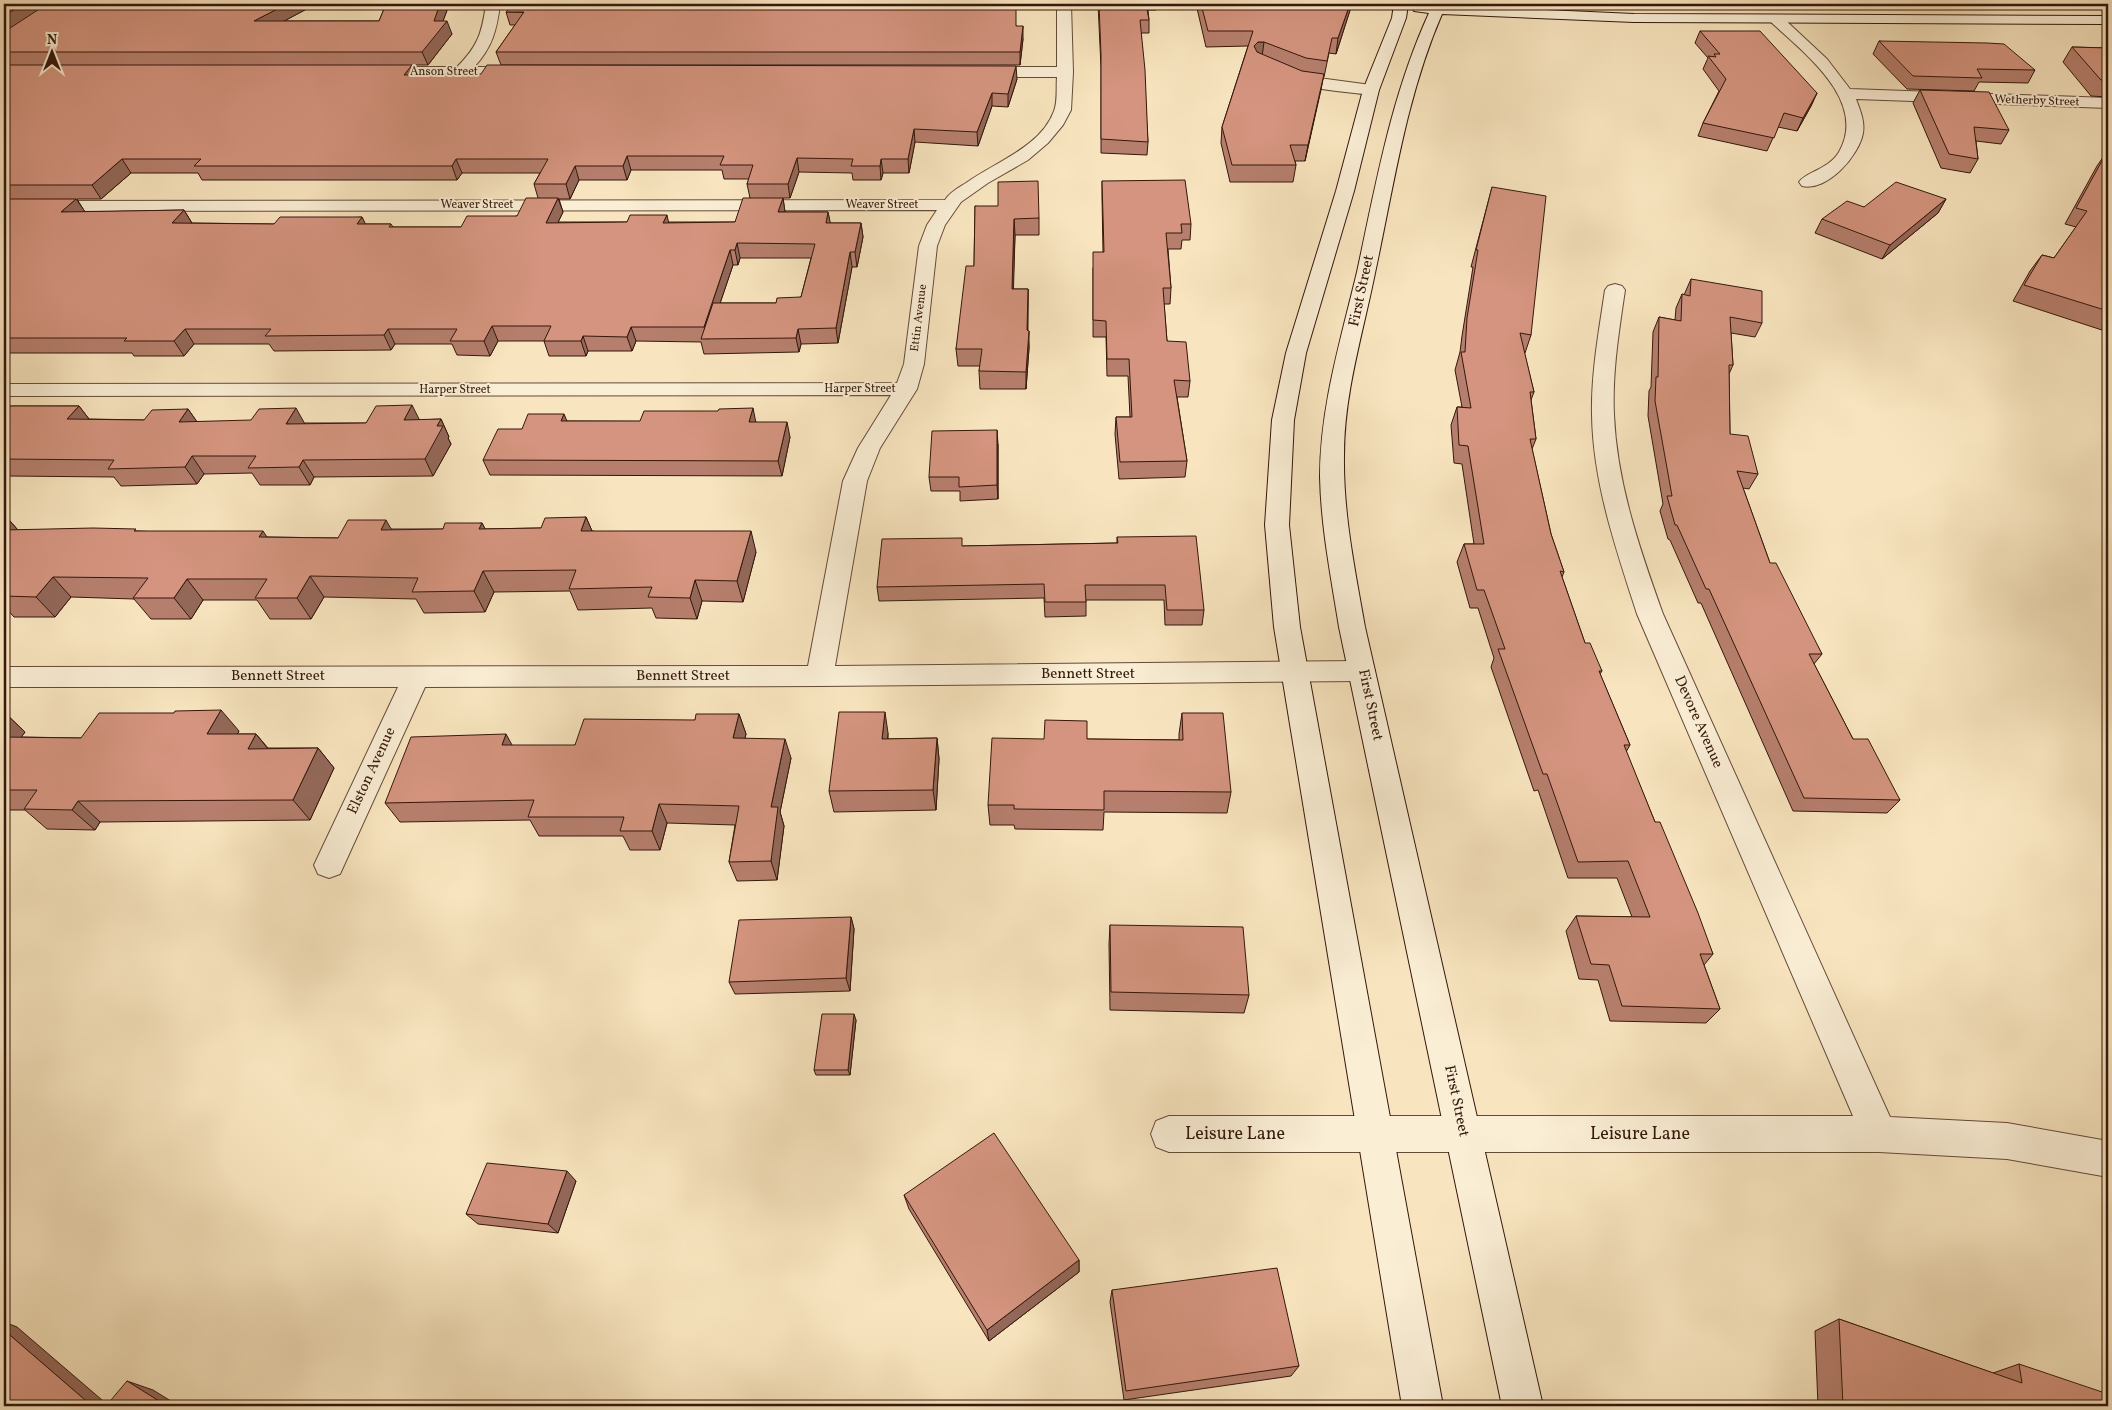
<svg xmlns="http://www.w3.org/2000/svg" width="2112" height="1410" viewBox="0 0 2112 1410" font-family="Vollkorn,serif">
  <rect width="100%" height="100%" fill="#f8e5bf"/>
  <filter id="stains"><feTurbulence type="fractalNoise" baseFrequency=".004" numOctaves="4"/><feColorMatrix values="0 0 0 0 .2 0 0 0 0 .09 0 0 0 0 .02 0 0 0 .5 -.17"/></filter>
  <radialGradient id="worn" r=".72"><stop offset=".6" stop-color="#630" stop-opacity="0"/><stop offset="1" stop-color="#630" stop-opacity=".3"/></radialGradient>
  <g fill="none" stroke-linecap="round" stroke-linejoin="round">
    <!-- minor casing -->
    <g stroke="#654a39" stroke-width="2">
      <g id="minor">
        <path d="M486,4h14c-3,26 -8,44 -26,63h46l5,2 3,3 -3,3 -147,2 -5,-2 -3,-3 3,-3 5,-2h79c21,-21 25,-34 29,-63z"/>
        <path d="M1057,4h14l2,68 -2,38 -8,15 -15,18 -20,17 -40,23 -27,19 -16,23 -8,21 -13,118 -7,25 -37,59 -13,33 -32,185 527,-5 9,3 4,7 -4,7 -9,3 -542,5 -395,1 -85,187 -11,4 -11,-4 -4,-9 84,-178h-394v-20l804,-1 35,-185 15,-33 33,-53 -887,1v-12l893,-1 7,-19 15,-118 8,-21 10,-15 -933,1v-10l941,-1c5,-8 13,-12 21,-17 29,-21 75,-36 88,-72 4,-10 2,-24 3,-34h-77l-5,-2 -3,-3 3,-3 5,-2h77z"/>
        <path d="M1777,16l5,1 45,42 23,30 258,9v10l-252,-9c4,11 9,22 7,34 -4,23 -36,59 -61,53l-3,-4c7,-10 30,-13 40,-30 29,-51 -34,-98 -67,-129l-2,-3 2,-3z"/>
        <path d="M1287,69l17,7 67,9 5,2 3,3 -3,3 -5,2c-19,-3 -81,-6 -92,-21l3,-3z"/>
        <path d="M1615,284l7,2 3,4c-6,41 -13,83 -11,125 3,69 26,135 49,199l227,503 117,6 101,18v36l-101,-18 -128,-7h-710l-13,-5 -5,-13 5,-13 13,-5h684l-216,-502c-21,-65 -44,-131 -45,-199 -1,-42 7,-84 13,-125l3,-4z"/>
      </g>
    </g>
    <!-- secondary casing -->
    <g stroke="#34170c" stroke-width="2">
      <g id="secondary">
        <path d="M1394,4h14l-2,14 -27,72 -25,101 -48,162 -12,67 -5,105 11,102 143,779h-41l-128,-779 -9,-102 7,-105 14,-67 50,-162 27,-101 29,-72z"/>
        <path d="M1419,4l215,10 474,2v8l-474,-2 -192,-8c-36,83 -48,171 -67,259 -12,60 -31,120 -31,182 -1,58 11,115 21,172l178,779h-41l-163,-779c-8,-50 -18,-100 -19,-150 0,-70 21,-138 37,-205 19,-88 34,-176 72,-259l-15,-2 -2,-3 2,-3z"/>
      </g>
    </g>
    <!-- minor -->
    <use href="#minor" fill="#faeed5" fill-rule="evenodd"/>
    <!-- secondary -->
    <use href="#secondary" fill="#faeed5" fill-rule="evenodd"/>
  </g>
  <!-- wall -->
  <g fill="#b67f6d" stroke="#34170c" fill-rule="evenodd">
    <path d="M4,4h312l-32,17h95l7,-17h62l1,1 -6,16 9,13 -24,31h-16l4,10 601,4 -9,28 -16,-1 -14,40 -63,-4 -6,31h-26l-2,7h-28l-1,-7 -53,-1 -9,26h-7l2,14h43l2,11h31l2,14 -6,30h-5l-14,76 -37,1 -2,8 -95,2 -3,-12 -65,-1 -4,10h-44l-2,5h-37l-5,-15h-46l-8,15 -33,-1 -5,-11h-57l-4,6 -117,1 -5,-7h-75l-10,12h-50l-2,-3h-128zM631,170h91l2,9h25l-2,5 3,14 -15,24h-177l5,-10 -4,-13h11l9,-19h48zM131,173h67l4,7h255l5,-7h78l-6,11 4,14 -21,18 -56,11h-68l-2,-3h-26l-3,-7 -88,7 -82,-1 -8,-13 -99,2 -8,-13h24zM740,258h71l-10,39 -25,6h-56l13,-38h5z"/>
    <path d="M1098,4h58v6h-8l1,10v13h-8l7,109 -1,13 -46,-2v-86z"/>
    <path d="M1196,4h156l-16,50 -7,-1 -5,24h-1l-18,84h-10l1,4 -3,17h-63l-9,-39 1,-16 26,-81 -42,1z"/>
    <path d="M506,12l511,14 6,13 -3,26h-519l-5,-13 19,-27h-5z"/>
    <path d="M1700,31l117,62 -6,13 -14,25 -19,-4 -11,24 -69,-15 5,-13 16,-32 -16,-22 5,-11 -13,-15z"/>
    <path d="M1879,41l156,29 -7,13 -49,-1 -5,9 -67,-2 -34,-35z"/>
    <path d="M2072,47l36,1v49l-17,-1 -28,-34z"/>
    <path d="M1920,90l89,40 -8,14 -25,-3 2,18 -8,14 -29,-5 -28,-65z"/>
    <path d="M2108,102v14l-5,-6z"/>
    <path d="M2108,150v182l-95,-31 17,-30 12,-16 12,3 22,-31 -11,-3 32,-58z"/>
    <path d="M1102,181l89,43 -1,16h-8l-1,9h-13l3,39 -1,16h-6l3,37 23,40 -2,16h-11l10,64 -2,16 -66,2 -4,-45 1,-17h14l-2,-41h-21l-1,-39h-13v-69l10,-16 -1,-55z"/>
    <path d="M1492,187l39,148 -6,18 -1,-1 10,40 -3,8 5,39 -4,10 19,85 13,38 -2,5 23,66 17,28 -2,3 30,71 -4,7 29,70 58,132 -9,11 16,44 -14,14 -96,-2 -12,-41 -19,-1 -13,-48 10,-15 56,1 -15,-39h-49l-30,-88 -4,1 -43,-124 3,-9 -16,-50h-8l-13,-46 7,-18h10l-12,-80 -8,-1 -3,-38 6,-18h5l-7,-37 5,-18 2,-16 11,-69h-2z"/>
    <path d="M1946,199l-8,14 -56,46 -67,-26 7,-14 42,-12z"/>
    <path d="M975,206l64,12v17h-24l-2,54h15v41l1,18 -3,41h-46l-1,-18 1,-5h-22l-2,-17 18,-83z"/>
    <path d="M1691,279l71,44 -7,14 -24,-4 2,32 -4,9 1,60 28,40 -9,15 -6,-1 27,75 52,91 -8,10 39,75 47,61 -13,13 -94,-2 -92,-208h-3l-28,-63 -2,-1 -8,-28 3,-7 -15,-88 1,-25 2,-4 2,-55 6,-15 16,3 1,-12 6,-14 2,1z"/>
    <path d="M4,406h75l10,13 55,1 44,-11 9,13 108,1h61l53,-3 22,-1 8,18 -1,1 3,6 -18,32 -119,1 -4,8h-50l-8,-12 -48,1 -7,10 -76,2 -7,-9 -106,-1 -4,-5z"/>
    <path d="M567,421l189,1 34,15 -8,39 -292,-1 -7,-15 39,-31z"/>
    <path d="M998,444v55l-38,2v-10h-29l-2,-14z"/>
    <path d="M4,514l14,16 119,1 131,6 70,1 53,-9h52l39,-6 3,6 56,-1 45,-11 6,14 164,21 -13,50 -41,-1 -5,18 -41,-1 -4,-10 -74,2 -8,-19 -76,1 -9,20 -61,1 -8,-14 -92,-2 -13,22h-41l-13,-19h-54l-12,19h-40l-17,-20 -63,-2 -16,20h-41l-10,-11z"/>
    <path d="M1117,537l87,73 -2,15h-37l-1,-25h-78v16l-41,1 -1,-19 -165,3 -2,-14 86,-41 154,-3z"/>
    <path d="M4,712l21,20 -4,5 60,1 158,-7 -2,3h19l12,14h50l16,20 -24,52 -210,2 -5,8 -48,-1 -22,-19h-21z"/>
    <path d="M1182,713l49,79 -4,21 -123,-1 -1,18 -88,-1 -1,-4h-24l-2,-20 99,-66 92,1v-6z"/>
    <path d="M739,714l7,20 -1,4 46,20 -11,54 4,14 -7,54 -40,1 -8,-19 6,-37 -68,-2 -7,27h-30l-7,-14h-84l-9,-16 -130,2 -15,-19 190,-58 120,-25z"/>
    <path d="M888,733v6l49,-1 2,21 -3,51 -102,2 -5,-21z"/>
    <path d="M851,917l3,12 -4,62 -115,3 -6,-12z"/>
    <path d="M1110,925l139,70 -5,18 -134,-3 -1,-66z"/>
    <path d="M856,1020l-6,55h-34l-2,-5z"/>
    <path d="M576,1181l-18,52 -80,-9 -12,-10z"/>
    <path d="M904,1195l175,65v12l-90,69 -80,-132z"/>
    <path d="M1112,1290l187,76 -8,10 -167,24 -14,-98z"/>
    <path d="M1839,1319l154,54 26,-9 89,42h-290l-3,-75z"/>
  </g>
  <!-- shaded-wall -->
  <g fill="#946859" stroke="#34170c">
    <path d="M23,4h27l-46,30v-18z"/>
    <path d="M287,4h29l-56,30 -6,-13z"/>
    <path d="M440,4h8l1,1 -9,24 7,-8 5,13 -24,31 -6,-13z"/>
    <path d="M1350,4h2l-16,50 2,-16z"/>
    <path d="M1023,26v13l-3,26v-13z"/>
    <path d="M1258,42h6l-2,15 -6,1 -2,-12z"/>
    <path d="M412,65l5,13 -13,-3z"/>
    <path d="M1016,66l1,13 -9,28v-13z"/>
    <path d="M1324,74l-3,16 -16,71 3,-16z"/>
    <path d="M992,93v13l-14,40 -1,-14z"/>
    <path d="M1817,93l-6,13 -14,25 6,-13z"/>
    <path d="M914,129l1,13 -6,31 -1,-14z"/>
    <path d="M627,156l4,14 -4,10 -4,-14z"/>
    <path d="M797,158l2,14 -9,26 -2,-14z"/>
    <path d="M122,159l9,14 -30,26 -9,-14z"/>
    <path d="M456,159l6,14 -5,7 -5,-14z"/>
    <path d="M881,159l2,14 -2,7 -1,-14z"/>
    <path d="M575,166l4,14 -9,19 -4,-15z"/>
    <path d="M558,198l5,14 -12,25 -5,-14z"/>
    <path d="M783,198l2,14h-7z"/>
    <path d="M76,199l10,14 -25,-1z"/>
    <path d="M1946,199l-8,14 -56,46 8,-14z"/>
    <path d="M184,210l9,15 -21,-2z"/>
    <path d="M828,212l3,14 -5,-3z"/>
    <path d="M667,215l3,14 -7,-6z"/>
    <path d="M362,217l7,14 -12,-7z"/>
    <path d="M1014,219l1,16 -2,71 -1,-17z"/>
    <path d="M861,223l2,14 -6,30 -2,-15z"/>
    <path d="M737,243l3,15 -2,7 -3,-15z"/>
    <path d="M730,250l3,15 -25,74h-1l-3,-12z"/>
    <path d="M850,252l2,15 -14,76 -2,-15z"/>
    <path d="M1028,289v17l-1,42v-18z"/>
    <path d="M492,326l6,15 -8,15 -6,-15z"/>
    <path d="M631,327l5,14 -4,10 -5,-14z"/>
    <path d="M185,329l9,15 -10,12 -10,-15z"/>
    <path d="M388,329l7,15 -4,6 -7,-15z"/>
    <path d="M798,329l3,15 -2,8 -3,-14z"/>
    <path d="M1029,331v17l-3,41v-17z"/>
    <path d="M583,336l5,15 -2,5 -5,-15z"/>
    <path d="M412,405l9,18 -17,-3z"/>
    <path d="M79,406l13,17 -25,-4z"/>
    <path d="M296,408l10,18 -20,-2z"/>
    <path d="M753,408l3,15 -7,-1z"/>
    <path d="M188,409l12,17 -21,-4z"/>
    <path d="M564,414l6,14 -9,-7z"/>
    <path d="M441,419l8,18 -1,1 3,6 -18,32 -8,-17 12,-33z"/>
    <path d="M787,422l3,15 -8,39 -4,-15z"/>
    <path d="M997,430l1,14v55l-1,-14z"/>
    <path d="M192,456l12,18 -7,10 -12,-17z"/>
    <path d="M303,460l11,17 -4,8 -11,-18z"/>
    <path d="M4,514l18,21 -18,11z"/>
    <path d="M586,517l9,21 -14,-7z"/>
    <path d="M386,520l12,21 -17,-11z"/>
    <path d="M482,523l10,20 -13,-14z"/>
    <path d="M263,531l14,21 -18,-15z"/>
    <path d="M751,531l5,21 -13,50 -6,-21z"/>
    <path d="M483,571l11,21 -9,20 -11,-21z"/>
    <path d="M310,576l14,21 -13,22 -14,-21z"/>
    <path d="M53,577l18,20 -16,20 -19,-20z"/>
    <path d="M187,579l16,21 -12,19 -17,-21z"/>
    <path d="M695,580l7,21 -5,18 -7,-21z"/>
    <path d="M221,710l18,21 -13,24 -19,-21z"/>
    <path d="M4,712l21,20 -19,26 -2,-3z"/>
    <path d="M885,712l3,21 -2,27 -4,-21z"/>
    <path d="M739,714l7,20 -6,23 -7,-19z"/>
    <path d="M256,734l17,21 -25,-6z"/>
    <path d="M506,734l11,20 -15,-9z"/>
    <path d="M937,738l2,21 -3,51 -3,-20z"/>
    <path d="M785,739l6,19 -11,54 4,14 -7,54 -6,-19v-54z"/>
    <path d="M318,748l16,20 -24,52 -17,-20z"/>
    <path d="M78,801l22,21 -5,8 -23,-20z"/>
    <path d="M659,804l8,19 -7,27 -8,-19z"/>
    <path d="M851,917l3,12 -4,62 -4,-13z"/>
    <path d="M854,1014l2,6 -6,55 -2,-5z"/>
    <path d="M567,1171l9,10 -18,52 -10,-9z"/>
    <path d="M1079,1260v12l-90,69 -2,-11z"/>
    <path d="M4,1322l13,5 92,79h-17l-88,-76z"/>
    <path d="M127,1381l26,9 26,16h-12z"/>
  </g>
  <!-- building -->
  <g fill="#d4947f" stroke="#34170c">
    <path d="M4,4h19l-19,12z"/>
    <path d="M47,4h240l-33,17h125l7,-17h54l-6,17h13l-25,31h-418v-20z"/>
    <path d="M513,4h503v22h7l-3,26h-524l28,-40h-18z"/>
    <path d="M1099,4h47l3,16h-9l5,50 3,72 -47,-3v-84z"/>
    <path d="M1201,4h149l-12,34h-6l-5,23 -21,-3 -42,-16h-6l-4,4 3,6 45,19 22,3 -16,71h-18l6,20h-64l-10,-38 31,-96h-45z"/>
    <path d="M1700,31h60l57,62 -14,25 -19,-5 -10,25 -71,-15 23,-44 -18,-23 8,1 -2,-3h6z"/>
    <path d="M1879,41l108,2 17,1 31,26 -58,-1 5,9 -69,-2z"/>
    <path d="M2072,47l36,1v33l-7,-1z"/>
    <path d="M4,65h408l-8,10 77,-1 6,-9 529,1 -8,28 -16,-1 -15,39 -63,-3 -6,30h-27l-1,7h-29l2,-7 -56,-1 -9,26h-41l6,-19h-33l4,-9h-97l-4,10h-48l-9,18h-32l14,-25h-92l-4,7h-258l7,-7h-79l-30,26h-88z"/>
    <path d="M1920,90l69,2 20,38 -35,-3 4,32 -29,-5z"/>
    <path d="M2108,150v161l-84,-26 18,-30 12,3 33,-47 -11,-3z"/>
    <path d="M1185,180l6,44h-10l1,9h-16l5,55h-8l4,53 19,1 4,39 -16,-1 13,81 -67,1 -4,-45h16l-3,-58h-22l-1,-38 -13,-1v-68h11l-2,-71z"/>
    <path d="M1038,181l1,37 -25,1 -2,70h16l-1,41 2,1 -3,41 -47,-1 3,-22h-26l10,-83h8l1,-60h23v-24z"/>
    <path d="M1896,182l50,17 -56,46 -68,-26 25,-18 17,6z"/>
    <path d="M1492,187l54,9 -15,139 -11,-2 14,59h-4l6,47h-6l21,95 13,38 -4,-1 25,72h5l12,28h-3l31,74h-6l31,77h5l38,91 15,41h-13l20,55 -98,-3 -13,-41 -18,-1 -15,-48 74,1 -22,-56 -50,1 -31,-88h-4l-45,-125h7l-21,-59h-7l-13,-46h20l-16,-98 -9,-1 -2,-38 14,1 -10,-56h4l2,-34 11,-68h-2z"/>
    <path d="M526,198h32l-12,25 81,-1 3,-7h37l-4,8 72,-1 8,-24h40l-5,14h50l-2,11h35l-6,29h-5l-14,76 -38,1 -2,9 -95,1 12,-36h63l1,-5 24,-1 14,-53 -78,-1 -2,7h-5l-26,77h-73l-4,10 -44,-1 -2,5h-37l7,-15h-59l-8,15h-34l7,-12h-69l-4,6 -119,1 6,-7h-86l-11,12h-50l3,-3h-123v-139h72l-15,13 123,-2 -12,13 102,1 6,-7h82l-5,7h34l-2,3h72l6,-11h50z"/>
    <path d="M1691,279l71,12v32l-32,-6 3,48h-4l1,69 18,2 10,38 -21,-3 33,92h6l46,91h-13l44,85h15l32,61 -96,-2 -95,-209h-3l-29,-64h-2l-8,-29h5l-17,-95 1,-24h2l1,-60 22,4 1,-27 8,2z"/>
    <path d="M412,405l-8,15 37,-1 -4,7h6l-18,33 -122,1 -4,7 -51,1 8,-12h-64l-7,11 -77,2 6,-9 -110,-1v-53h75l-12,13 77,1 8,-10 36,-1 -9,13 72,-2 8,-11 37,-1 -10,16 80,-1 10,-17z"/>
    <path d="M753,408l-4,14h38l-9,39 -295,-1 15,-31h24l6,-15h36l-3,7h79l4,-10h74l1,-2z"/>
    <path d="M997,430v55l-38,2v-10h-30l3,-46z"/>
    <path d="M586,517l-5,14h170l-14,50 -42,-1 -5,18 -42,-1 4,-10 -83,2 7,-19 -93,1 -9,20 -62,1 6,-14 -108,-2 -13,22h-42l12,-19h-80l-13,19h-41l15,-20 -95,-1 -17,20 -32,-1v-12l3,-4h-3v-50l89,-2 43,1 -2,2h129l-4,6 79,1 10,-18h38l-5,10 62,-1 2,-6h37l-3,6 62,-1 4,-10z"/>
    <path d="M1196,536l8,74h-37l-2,-25h-80l1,17h-41l-1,-18 -167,3 5,-48 80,-1v8l156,-3 -1,-6z"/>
    <path d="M221,710l-14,24h49l-8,15 70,-1 -25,52 -215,1 -6,9 -48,-1 13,-19h-33v-53l77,1 18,-25h75l1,-2z"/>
    <path d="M839,712h46l-3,27 55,-1 -4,52 -104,1z"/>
    <path d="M1182,713h41l8,79 -127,-1v19l-90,-1v-4h-26l4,-67 52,1 1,-19 42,1v18l96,1z"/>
    <path d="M696,714h43l-6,24 52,1 -14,68h7l-7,54 -42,1 10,-56 -80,-2 -7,27h-32l4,-14h-96l6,-17 -149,3 26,-66 95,-3 -4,11h73l9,-26 111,1z"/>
    <path d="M851,917l-5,61 -117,4 10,-62z"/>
    <path d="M1110,925l133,2 6,68 -138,-3z"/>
    <path d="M822,1014h32l-6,56h-34z"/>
    <path d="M994,1133l85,127 -92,70 -83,-135z"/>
    <path d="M487,1163l80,8 -19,53 -82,-10z"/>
    <path d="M1277,1268l22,98 -173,25 -14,-101z"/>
    <path d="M1839,1319l183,64 -3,-19 89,30v12h-265z"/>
    <path d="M4,1330l88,76h-88z"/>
    <path d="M127,1381l40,25h-61z"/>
  </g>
  <g text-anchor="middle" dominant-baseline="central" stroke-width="4" stroke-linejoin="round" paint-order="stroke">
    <!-- far-street labels -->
    <g font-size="12" fill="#34170c" stroke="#faeed5">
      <text x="444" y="72">Anson Street</text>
      <text transform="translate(2037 101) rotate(2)">Wetherby Street</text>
      <text x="477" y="205">Weaver Street</text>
      <text x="882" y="205">Weaver Street</text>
      <text transform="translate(919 318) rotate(-83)">Ettin Avenue</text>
      <text x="860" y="389">Harper Street</text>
      <text x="455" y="390">Harper Street</text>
    </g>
    <!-- street labels -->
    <g font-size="15" fill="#34170c" stroke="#faeed5">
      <text transform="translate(1362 291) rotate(-78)">First Street</text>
      <text x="1088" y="674">Bennett Street</text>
      <text x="278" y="676">Bennett Street</text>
      <text x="683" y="676">Bennett Street</text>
      <text transform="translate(1370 705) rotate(78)">First Street</text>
      <text transform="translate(1698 722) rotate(66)">Devore Avenue</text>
      <text transform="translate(372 771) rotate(-65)">Elston Avenue</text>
      <text transform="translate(1456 1101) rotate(78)">First Street</text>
    </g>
    <!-- near-street labels -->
    <g font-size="18" fill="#34170c" stroke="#faeed5">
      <text x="1235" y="1134">Leisure Lane</text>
      <text x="1640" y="1134">Leisure Lane</text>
    </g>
  </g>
  <!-- margin -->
  <rect width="2112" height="1410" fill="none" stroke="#f8e5bf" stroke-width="20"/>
  <rect x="5" y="5" width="2102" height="1400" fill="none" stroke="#34170c" stroke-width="2.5"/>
  <rect x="10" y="10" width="2092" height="1390" fill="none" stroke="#34170c"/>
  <!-- north arrow -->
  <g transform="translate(52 52)" stroke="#faeed5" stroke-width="4" paint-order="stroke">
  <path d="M0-4L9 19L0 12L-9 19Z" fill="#34170c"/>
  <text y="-8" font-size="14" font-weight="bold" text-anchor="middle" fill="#34170c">N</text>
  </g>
  <rect width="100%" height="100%" filter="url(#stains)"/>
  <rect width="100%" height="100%" fill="url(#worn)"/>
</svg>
